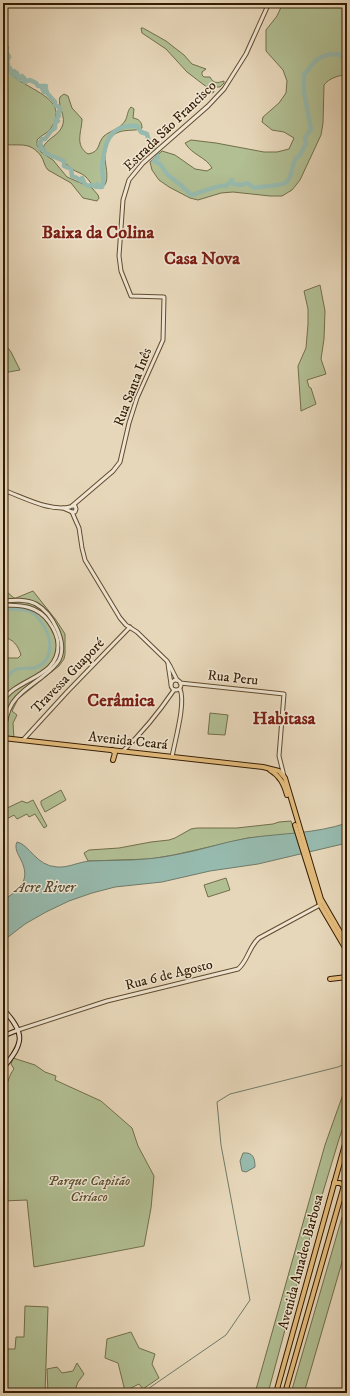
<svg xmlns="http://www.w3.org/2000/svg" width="350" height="1396" viewBox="0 0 350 1396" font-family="'IM FELL DW Pica',serif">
  <rect width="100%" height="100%" fill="#e7d7ba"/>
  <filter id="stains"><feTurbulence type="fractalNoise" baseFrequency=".005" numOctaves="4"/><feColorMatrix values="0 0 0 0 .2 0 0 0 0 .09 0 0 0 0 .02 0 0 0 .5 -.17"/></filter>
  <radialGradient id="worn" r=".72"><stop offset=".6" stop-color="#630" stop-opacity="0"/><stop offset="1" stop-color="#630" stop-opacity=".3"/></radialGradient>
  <!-- green -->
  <g fill="#b1bf93" stroke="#726e4a">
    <path d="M283,3h64v71c-9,2 -18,4 -23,11l-1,38 -2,12 -21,45 -8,10 -10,6h-12l-37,-4 -12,1 -23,7 -8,-2 -21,-11 -10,-7 -7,-10 -2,-8 12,-11 13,4 20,14 12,2 5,-3c-6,-11 -20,-13 -27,-25l6,-3 25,3 48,9h13l12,-3 5,-11 -10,-6 -12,-2 -10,-8 1,-5 16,-14 7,-10 1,-12 -4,-11 -17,-19v-21l11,-14z"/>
    <path d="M141,28h2l23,13 18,14 8,9 14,5 -4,3v3l2,2h6c4,7 7,6 14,4v2l-4,4h-5l-2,2 1,3 -2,1h-3l-1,-5 -21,-16 -21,-23 -24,-16z"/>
    <path d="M3,50c3,7 2,15 6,21 13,19 63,25 42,57 -4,6 -10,7 -14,12v5l4,7 12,8 14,17 25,11 6,7 1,3 -2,3 -14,-3 -12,-15 -23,-13c-4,-4 -4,-10 -7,-14 -12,-16 -22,-9 -38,-12z"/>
    <path d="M64,94l4,2 4,12 10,11c0,12 -8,26 6,35 13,-2 9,-11 16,-18 6,-5 17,-8 21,-15 3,-5 2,-10 6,-14l3,2 -1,9c6,1 9,4 9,10 -8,5 -24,-2 -33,12 -2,4 -4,14 -4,18 0,7 7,29 -6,30 -5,1 -10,-8 -13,-11 -4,-4 -10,-5 -14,-8 -9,-8 -16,-13 -28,-18l-1,-3c3,-9 15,-12 19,-21 5,-10 -5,-21 -2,-30z"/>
    <path d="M320,285l5,26 -1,28 -3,20 5,15 -19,6 2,7 2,1 5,16 -15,7 -3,-45 8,-18 2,-24v-15l-4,-18z"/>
    <path d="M8,348l3,4 9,18 -17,3v-22z"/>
    <path d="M33,591l23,29 9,14v20l-1,5 -5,7 -36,29 -5,4 -6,12 5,4 -4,8 1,16 -11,-2v-76l5,-3h10l3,-3c-3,-10 -8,-16 -18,-18v-43l4,-2 7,6h2z"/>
    <path d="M210,713l18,2 -3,20 -17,-1z"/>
    <path d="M61,790l5,10 -21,12 -4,-8v-3z"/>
    <path d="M33,800l14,26 -3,2 -9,-14 -6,3 -2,-3 -10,5 -3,-4 -11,6v-11l19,-9 5,2z"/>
    <path d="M291,821l4,13 -47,4 -74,17 -24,4 -62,2 -4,-8 5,-3 30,-2 32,-6 18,-2 6,-2 16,-9 6,-1h40l36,-4 6,-2z"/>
    <path d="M226,878l4,12 -22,7 -4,-12z"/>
    <path d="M13,1058l22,7 10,7 11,4 -1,4 46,21 31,27 6,18 16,30 -3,32 -7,38 -110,21 -7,-67 -24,1v-113c7,-6 5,-12 11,-19l-3,-5z"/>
    <path d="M347,1083v33l-8,23 -25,83 -46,171h-13l70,-248z"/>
    <path d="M347,1200v45l-43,148h-13z"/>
    <path d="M25,1306l23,1 -3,86h-42l3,-44h9l1,-12h8z"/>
    <path d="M131,1332l8,16 16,6 -3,10 7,14 -16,11 -4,-5 -14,7 -7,-28 -13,-5 2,-19z"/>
    <path d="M77,1363l7,11 -6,8 -4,11h-26l-1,-24 10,-2 5,6 11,-2z"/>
  </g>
  <!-- water -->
  <g fill="#97baae" stroke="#6f7b68">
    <path d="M347,823v20l-89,21 -48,7 -48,11 -47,5 -23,6 -23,8 -23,11 -21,12 -22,17v-41c17,-10 28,-20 18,-40 -3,-6 -7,-12 -4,-18 12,2 19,24 40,25 11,1 21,-5 33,-6 28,-1 56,0 84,-6 25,-4 49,-13 74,-17 34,-5 66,-4 99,-15z"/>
    <path d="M243,1153c10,-1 12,5 12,14l-9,5 -4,-1 -2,-10z"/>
  </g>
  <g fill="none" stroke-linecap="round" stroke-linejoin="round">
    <!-- stream -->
    <path stroke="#6f7b68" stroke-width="1" d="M142,1393l84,-58 24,-35 -29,-155 -4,-43 13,-8 108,-27 9,-4"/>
    <!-- canal -->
    <path stroke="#97baae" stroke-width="3" d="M3,609c23,1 29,-3 42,19 8,14 7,35 -11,40 -6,1 -14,-1 -19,2 -5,2 -9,9 -12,14"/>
    <!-- river -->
    <path stroke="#97baae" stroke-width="4.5" d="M3,39l2,1 -2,3 4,5 -1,3 3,6 -4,2 3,1 -2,2 2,2h-2v2l4,2 1,5 3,-2 1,2 -1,3 3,-3 2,7 3,-4 2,2v2h2l-1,2 5,-2 6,3 2,3h8l-4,2 2,4 2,-3 1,4 8,9v3l4,2 1,3 -2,3 1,3 -3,3 2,2 -3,2v5l-4,3 -6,8h-3l-3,5 2,1 -1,4h4l1,4 19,8v5l7,3 1,7 5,2 4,3 1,-3 3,6 3,2 4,-1 4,2 1,-3 2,3h3c3,-6 0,-12 0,-19 2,-23 6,-44 35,-42l4,6 6,2 2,8 5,5 4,10 -4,4 6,3 7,10 15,12 9,9c8,-2 29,-11 35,-9l6,-6 1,4 9,1 5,-2 7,5c8,-2 26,-2 31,-5 8,-5 6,-16 10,-23 3,-6 1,0 5,-5 2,-3 3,-7 6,-11l-1,-6 6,-9 -7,-37v-17l12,-15 10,-5 12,-1 9,6"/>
    <!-- tertiary casing -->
    <g stroke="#614b2e" stroke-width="5">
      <g id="tertiary">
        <path d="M3,490c20,7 47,22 67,17"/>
        <path d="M72,506l41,-35 7,-9 9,-39 8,-25 26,-58 1,-43 -33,-1 -10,-25 -2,-15 4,-56 6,-20 14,-17 65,-57 16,-17 22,-35 23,-51"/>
        <path d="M63,508l9,4 3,7 4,9 3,20 3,12 35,58 6,7 11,7 30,29 3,5 7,14"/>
        <path d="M72,512h3l1,-3 -1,-3h-3"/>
        <path d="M3,601c11,-1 23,-2 33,3 16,9 32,38 23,56 -4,7 -11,12 -17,17 -27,20 -37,26 -38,61"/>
        <path d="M3,605c19,0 35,1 46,17 5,7 9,15 9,23 1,33 -42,33 -55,56"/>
        <path d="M168,664l3,20"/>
        <circle cx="176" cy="685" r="5"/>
        <path d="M180,683l104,11 -5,62 5,20"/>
        <path d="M23,740l44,-48 63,-65"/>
        <path d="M3,742l3,-3"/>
        <path d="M123,751c19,-18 36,-39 51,-61"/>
        <path d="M172,757c3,-17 14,-54 8,-68"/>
        <path d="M18,1030l89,-29 131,-32c10,-8 11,-23 21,-31l61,-33"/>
      </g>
    </g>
    <!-- secondary casing -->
    <g stroke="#341c00" stroke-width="5.5">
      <g id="secondary">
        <path d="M3,1009c23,25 21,34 0,59"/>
        <path d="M3,1036l15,-6"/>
      </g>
    </g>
    <!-- primary casing -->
    <g stroke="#341c00" stroke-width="6">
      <g id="primary">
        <path d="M3,738l260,29 16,4 6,7 36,121 26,45"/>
        <path d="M112,750l3,3 -2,7"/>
        <path d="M270,770c10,6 14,14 17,25"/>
        <path d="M295,825l25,80 27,46"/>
        <path d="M330,979l17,-2"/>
        <path d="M334,1183h6l4,3"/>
        <path d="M276,1393l71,-256"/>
        <path d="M285,1393l62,-218"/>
      </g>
    </g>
    <!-- tertiary -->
    <use href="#tertiary" stroke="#efe5d2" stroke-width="3"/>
    <!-- secondary -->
    <use href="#secondary" stroke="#efe5d2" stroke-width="3.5"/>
    <!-- primary -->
    <use href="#primary" stroke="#e4bc7d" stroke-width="4"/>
  </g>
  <g text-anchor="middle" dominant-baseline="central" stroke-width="3" stroke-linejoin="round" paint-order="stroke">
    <!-- street labels -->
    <g font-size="14" fill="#341c00" stroke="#efe5d2">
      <text transform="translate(170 126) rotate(-44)">Estrada São Francisco</text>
      <text transform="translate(133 387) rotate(-69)">Rua Santa Inês</text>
      <text transform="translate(68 676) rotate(-46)">Travessa Guaporé</text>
      <text transform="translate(233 678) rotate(6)">Rua Peru</text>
      <text transform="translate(128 741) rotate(6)">Avenida Ceará</text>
      <text transform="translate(169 975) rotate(-14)">Rua 6 de Agosto</text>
      <text transform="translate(301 1262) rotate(-75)">Avenida Amadeo Barbosa</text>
    </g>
    <!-- park labels -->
    <g font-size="14" font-style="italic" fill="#5a4d2c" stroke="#efe5d2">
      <text x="89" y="1181">Parque Capitão<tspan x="89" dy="16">Ciríaco</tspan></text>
    </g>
    <!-- water labels -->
    <g font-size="15" font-style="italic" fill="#524b34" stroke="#efe5d2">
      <text x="45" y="887">Acre River</text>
    </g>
    <!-- district labels -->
    <g font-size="18" font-weight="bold" fill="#7a1f14" stroke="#efe5d2">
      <text x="98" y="233">Baixa da Colina</text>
      <text x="202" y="259">Casa Nova</text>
      <text x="121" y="701">Cerâmica</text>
      <text x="284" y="719">Habitasa</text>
    </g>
  </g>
  <!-- margin -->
  <rect width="350" height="1396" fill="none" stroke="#e7d7ba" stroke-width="16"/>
  <rect x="4" y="4" width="342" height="1388" fill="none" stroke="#341c00" stroke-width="2"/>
  <rect x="8" y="8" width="334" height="1380" fill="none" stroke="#341c00"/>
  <rect width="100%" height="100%" filter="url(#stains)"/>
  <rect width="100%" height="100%" fill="url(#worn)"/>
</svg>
